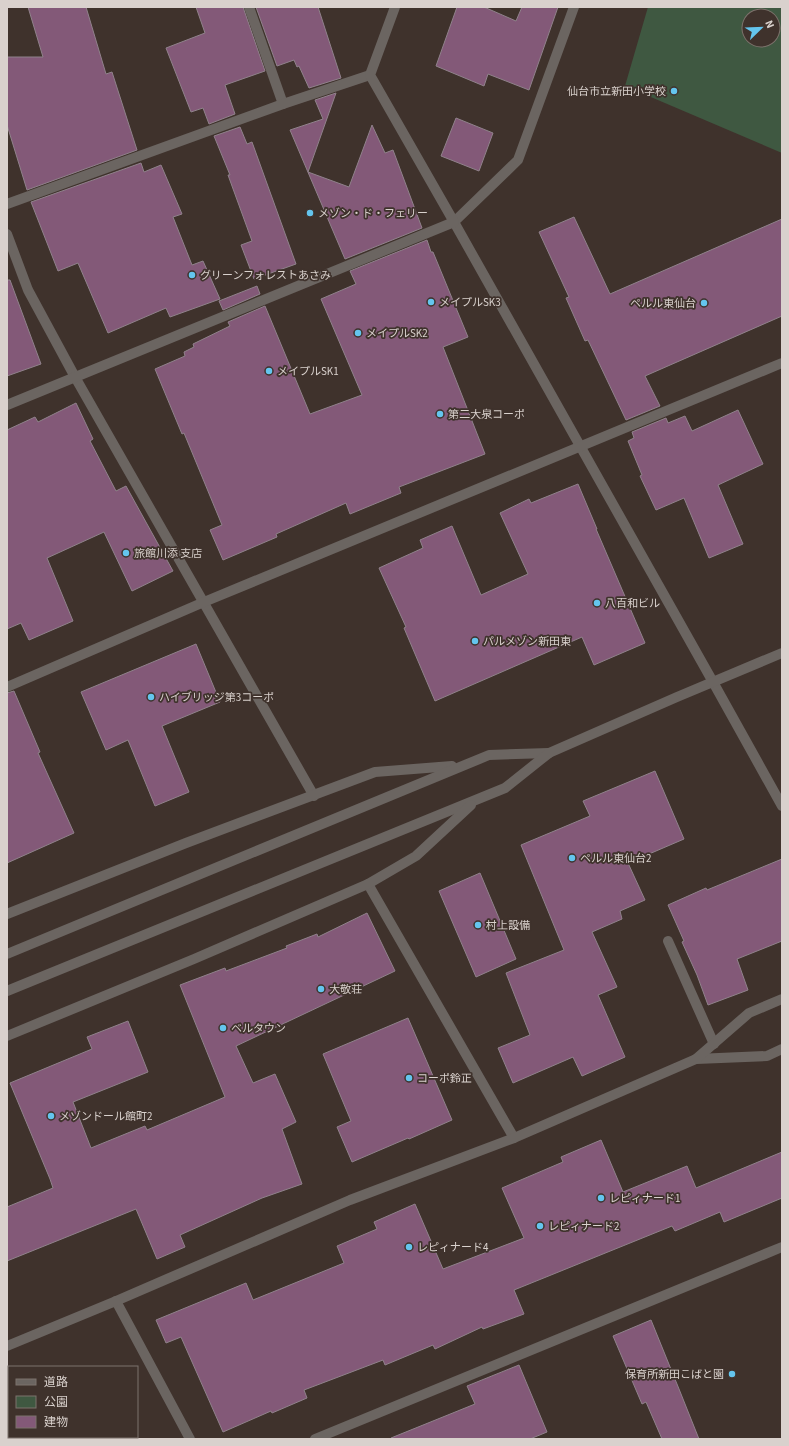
<svg xmlns="http://www.w3.org/2000/svg" width="789" height="1446" viewBox="0 0 789 1446" font-family="'Source Sans 3','Noto Sans JP',sans-serif">
  <rect width="100%" height="100%" fill="#3f322c"/>
  <!-- green -->
  <path fill="#3f5841" fill-rule="evenodd" d="M648,7h134v146l-157,-67zM749,16h24v24h-24z"/>
  <!-- building -->
  <g fill="#835978" stroke="#90828b">
    <path d="M28,7h58l20,67 6,-2 25,78 -110,40 -20,-65v-68h36z"/>
    <path d="M196,7h47l22,64 -40,14 10,29 -26,10 -6,-16 -12,4 -25,-64 39,-15z"/>
    <path d="M256,7h62l23,71 -32,10 -10,-22 -2,1 -3,-7 -17,6z"/>
    <path d="M457,7h27l32,14 6,-14h36l-29,83 -41,-16 -4,12 -48,-20z"/>
    <path d="M336,93l-28,79 41,15 23,-62 13,28 8,-3 29,78 -77,31 -55,-129 33,-11 -8,-19z"/>
    <path d="M456,118l37,15 -14,38 -38,-15z"/>
    <path d="M240,127l7,17 5,-2 44,122 -42,15 -13,-34 11,-4 -24,-66h2l-16,-39z"/>
    <path d="M141,163l3,9 17,-7 21,49 -9,3 19,48 11,-4 17,38 -50,18 -4,-9 -58,25 -30,-70 -20,8 -27,-69z"/>
    <path d="M574,217l36,77 172,-75v97l-137,60 15,30 -34,14 -38,-80 -3,1 -19,-43 3,-1 -30,-65z"/>
    <path d="M427,240l4,12h2l35,85 -25,10 42,107 -86,33 2,6 -51,21 -4,-11 -70,31 1,3 -54,23 -13,-30 12,-5 -38,-92 -2,1 -27,-65 30,-13 -1,-4 10,-5 -1,-3 37,-18 -2,-4 37,-16 45,108 52,-19 -41,-96 35,-15 -6,-13z"/>
    <path d="M7,280h3l31,84 -34,12z"/>
    <path d="M257,286l3,8 -37,16 -4,-9z"/>
    <path d="M76,403l17,36 -3,2 26,50 10,-5 47,85 -41,20 -28,-59 -57,26 26,63 -44,19 -8,-17 -14,6v-199l28,-13 3,5z"/>
    <path d="M738,410l25,54 -45,21 25,59 -34,14 -25,-60 -28,12 -16,-34 2,-1 -14,-34 6,-3 -2,-6 34,-14 2,5 17,-7 7,15z"/>
    <path d="M578,484l19,45h-1l49,114 -51,22 -12,-28 -147,64 -31,-73 2,-1 -27,-59 44,-20 -3,-8 32,-14 29,69 47,-21 -28,-61 29,-14 2,4z"/>
    <path d="M196,644l24,58 -58,24 27,66 -34,14 -27,-66 -22,10 -25,-58z"/>
    <path d="M14,691l26,61 -2,1 36,80 -67,30v-170z"/>
    <path d="M655,771l29,68 -56,24 17,37 -25,11 2,8 -30,13 25,55 -19,8 27,62 -43,19 -9,-19 -60,26 -15,-35 32,-13 -24,-62 58,-23 -43,-105 69,-29 -7,-15z"/>
    <path d="M782,859v82l-45,18 11,31 -40,15 -11,-30 -15,-33 2,-1 -16,-36 38,-17 1,2z"/>
    <path d="M480,873l36,86 -40,18 -37,-86z"/>
    <path d="M367,913l28,58 -159,75 17,37 22,-9 21,48 -14,7 20,55 -40,14 -82,37 5,12 -28,12 -21,-50 -129,52v-54l46,-19 -3,-9 -40,-96 82,-34 -5,-12 41,-16 20,51 -75,30 18,46 54,-22 2,4 78,-33 -45,-112 45,-17 1,3 61,-23 -1,-2 31,-12 1,3z"/>
    <path d="M408,1018l44,102 -43,19 -1,-1 -56,24 -15,-35 14,-6 -28,-67z"/>
    <path d="M601,1140l22,52 64,-26 9,22 86,-36v46l-58,24 -4,-10 -45,19 -3,-5 -158,64 10,24 -41,15 -1,-2 -47,22 -2,-4 -48,20 -2,-5 -79,30 3,8 -35,15 -1,-2 -48,21 -42,-95 -15,6 -10,-23 90,-37 7,17 91,-37 -7,-17 40,-17 -3,-7 41,-18 28,65 81,-31 -22,-50 61,-26 -2,-5z"/>
    <path d="M651,1320l28,69 20,50h-37l-16,-37 -4,2 -29,-68z"/>
    <path d="M519,1365l28,67 -17,7h-139v-1l84,-34 -8,-18z"/>
  </g>
  <g fill="none" stroke-linecap="round" stroke-linejoin="round">
    <!-- minor -->
    <g stroke="#6b6561" stroke-width="10">
      <path d="M249,7l34,97"/>
      <path d="M574,7l-56,153 -64,62 259,460 69,124"/>
      <path d="M7,204l276,-100 87,-29"/>
      <path d="M7,234l21,56 47,87 239,419"/>
      <path d="M7,405l447,-183 -84,-147 25,-68"/>
      <path d="M7,687l197,-85 578,-239"/>
      <path d="M368,884l146,254"/>
      <path d="M7,914l179,-71 189,-71 77,-6"/>
      <path d="M668,941l46,103"/>
      <path d="M7,954l482,-199 60,-2"/>
      <path d="M7,991l498,-203 44,-35 128,-56 105,-44"/>
      <path d="M7,1036l187,-77 174,-75 48,-28 55,-51"/>
      <path d="M696,1059l71,-3 15,-7"/>
      <path d="M116,1301l74,138"/>
      <path d="M7,1346l109,-45 234,-101 164,-62 182,-79 53,-46 33,-14"/>
      <path d="M315,1439l467,-192"/>
    </g>
  </g>
  <!-- markers -->
  <g fill="#64c5ee" stroke="#3f322c" stroke-width="1.5">
    <circle cx="674" cy="91" r="4"/>
    <circle cx="310" cy="213" r="4"/>
    <circle cx="192" cy="275" r="4"/>
    <circle cx="431" cy="302" r="4"/>
    <circle cx="704" cy="303" r="4"/>
    <circle cx="358" cy="333" r="4"/>
    <circle cx="269" cy="371" r="4"/>
    <circle cx="440" cy="414" r="4"/>
    <circle cx="126" cy="553" r="4"/>
    <circle cx="597" cy="603" r="4"/>
    <circle cx="475" cy="641" r="4"/>
    <circle cx="151" cy="697" r="4"/>
    <circle cx="572" cy="858" r="4"/>
    <circle cx="478" cy="925" r="4"/>
    <circle cx="321" cy="989" r="4"/>
    <circle cx="223" cy="1028" r="4"/>
    <circle cx="409" cy="1078" r="4"/>
    <circle cx="51" cy="1116" r="4"/>
    <circle cx="601" cy="1198" r="4"/>
    <circle cx="540" cy="1226" r="4"/>
    <circle cx="409" cy="1247" r="4"/>
    <circle cx="732" cy="1374" r="4"/>
  </g>
  <g text-anchor="middle" dominant-baseline="central" stroke-width="3.5" stroke-linejoin="round" paint-order="stroke">
    <!-- poi labels -->
    <g font-size="11" fill="#d9d1cd" stroke="#3f322c" text-anchor="start">
      <text x="666" y="91" text-anchor="end">仙台市立新田小学校</text>
      <text x="318" y="213">メゾン・ド・フェリー</text>
      <text x="200" y="275">グリーンフォレストあさみ</text>
      <text x="439" y="302">メイプルSK3</text>
      <text x="696" y="303" text-anchor="end">ペルル東仙台</text>
      <text x="366" y="333">メイプルSK2</text>
      <text x="277" y="371">メイプルSK1</text>
      <text x="448" y="414">第二大泉コーポ</text>
      <text x="134" y="553">旅館川添 支店</text>
      <text x="605" y="603">八百和ビル</text>
      <text x="483" y="641">パルメゾン新田東</text>
      <text x="159" y="697">ハイブリッジ第3コーポ</text>
      <text x="580" y="858">ペルル東仙台2</text>
      <text x="486" y="925">村上設備</text>
      <text x="329" y="989">大敬荘</text>
      <text x="231" y="1028">ベルタウン</text>
      <text x="417" y="1078">コーポ鈴正</text>
      <text x="59" y="1116">メゾンドール館町2</text>
      <text x="609" y="1198">レピィナード1</text>
      <text x="548" y="1226">レピィナード2</text>
      <text x="417" y="1247">レピィナード4</text>
      <text x="724" y="1374" text-anchor="end">保育所新田こばと園</text>
    </g>
  </g>
  <!-- border -->
  <rect width="789" height="1446" fill="none" stroke="#d9d1cd" stroke-width="16"/>
  <!-- legend -->
  <rect x="8" y="1366" width="130" height="72" fill="#3f322c" stroke="#7d726c"/>
  <rect x="16" y="1379" width="20" height="6" fill="#6b6561" stroke="#7d726c"/>
  <text x="44" y="1386" font-size="12" fill="#d9d1cd">道路</text>
  <rect x="16" y="1396" width="20" height="12" fill="#3f5841" stroke="#7d726c"/>
  <text x="44" y="1406" font-size="12" fill="#d9d1cd">公園</text>
  <rect x="16" y="1416" width="20" height="12" fill="#835978" stroke="#7d726c"/>
  <text x="44" y="1426" font-size="12" fill="#d9d1cd">建物</text>
  <!-- north arrow -->
  <g transform="translate(761 28) rotate(67)"><circle r="19" fill="#3f322c" stroke="#7d726c"/>
  <path d="M0-3L7 15L0 10L-7 15Z" fill="#64c5ee"/>
  <text y="-6" font-size="11" font-weight="bold" text-anchor="middle" fill="#d9d1cd">N</text>
  </g>
</svg>
